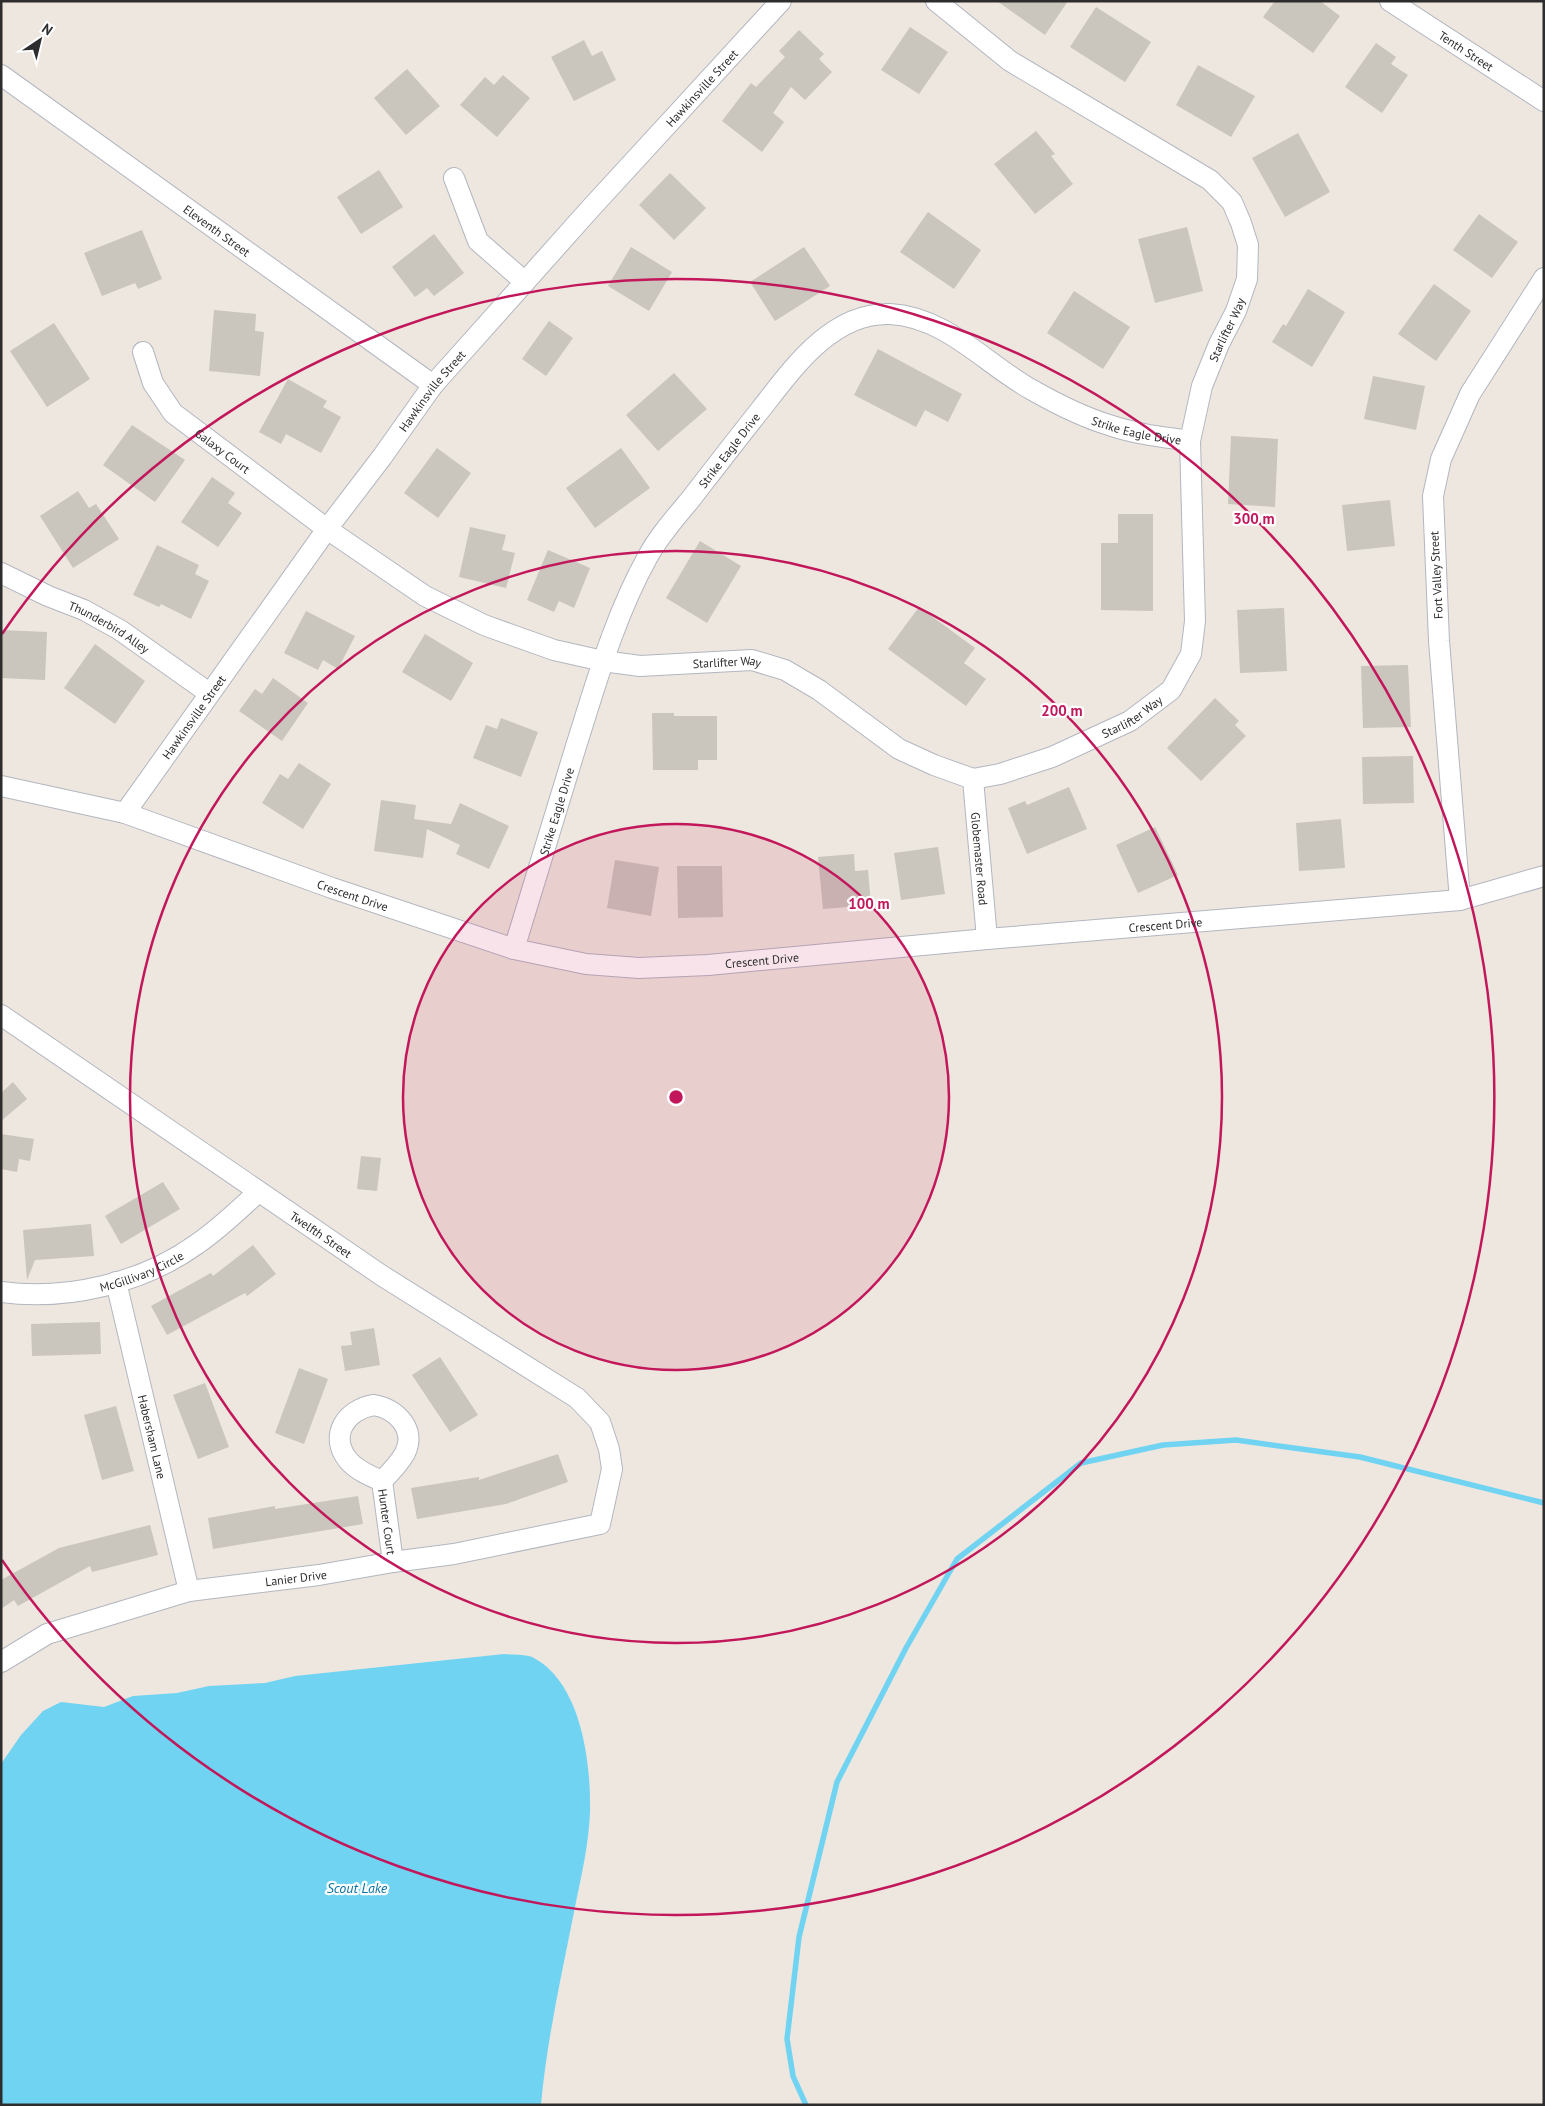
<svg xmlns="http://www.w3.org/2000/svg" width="1545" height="2106" viewBox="0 0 1545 2106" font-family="'PT Sans',sans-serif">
  <rect width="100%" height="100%" fill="#eee7df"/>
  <!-- water -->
  <path fill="#70d3f2" d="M504,1654c9,1 23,0 30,4 48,26 57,106 56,154 -1,30 -8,61 -14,90 -13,67 -29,135 -35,203h-540v-341l20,-29 22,-24 18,-9 43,5 29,-11 44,-3 32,-7 56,-3 30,-7z"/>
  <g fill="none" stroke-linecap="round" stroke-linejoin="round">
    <!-- stream -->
    <path stroke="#70d3f2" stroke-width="5.5" d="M806,2105l-13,-29 -6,-37 12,-102 38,-155 69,-134 51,-89 124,-96 82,-18 73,-5 124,17 184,46"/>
  </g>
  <!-- building -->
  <g fill="#cac5bd">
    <path d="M997,1h71l-23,34z"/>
    <path d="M1275,1h45l20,15 -27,37 -50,-36z"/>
    <path d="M1096,7l55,35 -26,40 -55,-35z"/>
    <path d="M910,27l38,25 -29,42 -38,-24z"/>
    <path d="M799,30l25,24 -5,5 13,13 -27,28 -14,-13 -18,26 11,9 -22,30 -40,-31 29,-38 5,4 29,-30 -6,-6z"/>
    <path d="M584,40l8,16 10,-5 14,29 -42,21 -23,-44z"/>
    <path d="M1376,43l20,14 -5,7 17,11 -26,38 -37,-26z"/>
    <path d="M1198,65l57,31 -24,41 -55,-32z"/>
    <path d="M407,69l33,37 -34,29 -32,-37z"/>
    <path d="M503,75l27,23 -33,39 -37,-32 25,-28 9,8z"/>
    <path d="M1036,131l19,23 -4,2 22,28 -38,30 -41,-50z"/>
    <path d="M1298,133l32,59 -45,25 -33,-59z"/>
    <path d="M379,170l24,37 -42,27 -24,-37z"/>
    <path d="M670,173l36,35 -32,32 -35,-35z"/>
    <path d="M928,212l53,38 -27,39 -54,-37z"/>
    <path d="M1479,214l39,28 -26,36 -39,-28z"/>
    <path d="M1187,227l16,64 -48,12 -17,-64z"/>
    <path d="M142,230l20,49 -24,10 -3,-6 -33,13 -18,-43z"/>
    <path d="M434,234l30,39 -30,23 -7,-8 -12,9 -23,-30z"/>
    <path d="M631,247l41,25 -23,39 -41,-25z"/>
    <path d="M804,247l26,39 -55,35 -25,-39z"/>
    <path d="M1434,284l37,27 -35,50 -38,-27z"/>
    <path d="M1308,289l37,23 -33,55 -40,-25 11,-18 3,2z"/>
    <path d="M1074,291l56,36 -27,42 -56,-36z"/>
    <path d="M214,310l42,4 -1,17 9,1 -4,44 -51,-5z"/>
    <path d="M549,321l24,17 -27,38 -24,-17z"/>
    <path d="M54,323l36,56 -43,28 -37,-56z"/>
    <path d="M878,349l84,45 -14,28 -23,-12 -9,17 -62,-32z"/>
    <path d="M674,373l33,36 -49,42 -32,-36z"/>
    <path d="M1373,376l52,10 -9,44 -52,-11z"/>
    <path d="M288,379l39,22 -4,6 18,10 -20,36 -35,-19 -5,10 -22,-12z"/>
    <path d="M132,425l53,35 -30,42 -52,-37z"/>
    <path d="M1231,436l47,3 -3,68 -47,-3z"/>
    <path d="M437,448l34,25 -33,45 -34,-25z"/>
    <path d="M621,448l29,40 -55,40 -29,-40z"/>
    <path d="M212,477l23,16 -7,10 14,10 -24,34 -37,-25z"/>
    <path d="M78,491l11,17 7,-4 23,35 -46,29 -33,-52z"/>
    <path d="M1390,500l5,46 -48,5 -5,-46z"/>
    <path d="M1118,514h35v97l-52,-1v-67h17z"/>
    <path d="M470,527l36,8 -4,15 13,3 -9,35 -47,-11z"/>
    <path d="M700,541l41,25 -34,57 -41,-25z"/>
    <path d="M157,545l42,20 -4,9 14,7 -18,38 -30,-15 -2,3 -26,-12z"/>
    <path d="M548,550l42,18 -16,40 -15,-7 -5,11 -27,-12z"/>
    <path d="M919,607l56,41 -11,15 22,16 -20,27 -78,-57z"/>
    <path d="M1284,608l3,63 -47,2 -3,-63z"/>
    <path d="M306,611l49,25 -17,33 -15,-9 -5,10 -34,-17z"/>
    <path d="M1,630l46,2 -2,48 -44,-2z"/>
    <path d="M425,634l48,29 -22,38 -49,-29z"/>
    <path d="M95,644l50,37 -30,43 -51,-36z"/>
    <path d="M1408,665l3,62 -48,1 -2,-62z"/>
    <path d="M273,678l35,25 -26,38 -43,-30 16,-22 7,5z"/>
    <path d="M1215,698l24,23 -4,4 11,11 -45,45 -34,-33z"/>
    <path d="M652,713h22v3h43v44h-19v10h-45z"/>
    <path d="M501,718l37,14 -17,45 -48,-19 13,-33 11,4z"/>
    <path d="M1413,756l1,47 -51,1 -1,-47z"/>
    <path d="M299,763l32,21 -28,45 -41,-26 18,-29 8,5z"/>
    <path d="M1069,787l18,42 -60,25 -19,-46 17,-7 2,4z"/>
    <path d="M381,800l35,5 -2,14 37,5 9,-21 49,23 -20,43 -33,-15 4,-9 -33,-16 -4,29 -49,-7z"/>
    <path d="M1341,819l4,49 -46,3 -3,-48z"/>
    <path d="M1155,827l23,48 -40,18 -22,-48z"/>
    <path d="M938,847l7,47 -44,6 -7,-47z"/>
    <path d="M854,854l1,17 13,-1 3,35 -48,4 -5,-52z"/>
    <path d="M615,860l44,7 -8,49 -44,-8z"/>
    <path d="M677,866h45l1,51 -45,1z"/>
    <path d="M13,1082l14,17 -26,22v-28z"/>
    <path d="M1,1134l33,5 -4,22 -11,-2 -2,13 -16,-3z"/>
    <path d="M361,1156l20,2 -4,33 -20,-2z"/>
    <path d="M163,1182l17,27 -59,35 -16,-28z"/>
    <path d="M91,1224l3,32 -59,4 -8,20 -4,-50z"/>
    <path d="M253,1245l23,29 -29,22 -2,-3 -78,42 -16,-29 60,-33 2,3z"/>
    <path d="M100,1322l1,32 -69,2 -1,-32z"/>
    <path d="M374,1328l6,37 -35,6 -4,-25 11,-1 -2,-13z"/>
    <path d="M440,1357l38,58 -28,17 -38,-57z"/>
    <path d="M299,1368l29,11 -24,65 -29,-11z"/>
    <path d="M205,1383l24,64 -31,12 -25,-64z"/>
    <path d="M116,1406l18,65 -32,9 -18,-65z"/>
    <path d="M558,1454l10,28 -62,22 -89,15 -6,-31 68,-11v3z"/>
    <path d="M358,1496l5,28 -150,25 -5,-31 67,-12v3z"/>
    <path d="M150,1525l8,30 -66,17 -2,-6 -72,40 -4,-6 -13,9v-29l58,-32z"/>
  </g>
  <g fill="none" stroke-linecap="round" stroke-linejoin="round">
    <!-- street casing -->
    <g stroke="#b3b6c0" stroke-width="22">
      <g id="street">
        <path id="s1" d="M1390,1l154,100"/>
        <path id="s2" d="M1,75l432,310"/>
        <path d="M454,178l24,63 47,41"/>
        <path id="s3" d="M143,352l10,31 20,30 154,116 98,67 59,29 70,25 49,11 37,5 112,-6 33,10 34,20 80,59 35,16 39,14 27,-5 52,-17 78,-36 41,-31 20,-36 4,-33 -5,-180 12,-55 17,-42 17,-33 11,-32 1,-34 -7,-22 -9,-21 -22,-22 -200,-119 -74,-60"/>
        <path id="s4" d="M1,573l47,23 36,14 36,20 89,63"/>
        <path id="s5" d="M973,779l14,160"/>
        <path id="s6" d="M1,786l124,27 207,75 182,61 72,15 53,4 69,-3 279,-26 473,-39 84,-24"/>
        <path id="s7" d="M125,813l202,-284 55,-72 51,-72 157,-176 191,-208"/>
        <path d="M1460,900l-21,-259 -6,-145 8,-37 29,-65 74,-116"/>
        <path id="s8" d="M514,949c21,-68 42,-137 63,-206 20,-63 38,-127 70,-185 11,-21 28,-40 43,-58 24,-31 47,-61 71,-91 32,-41 71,-97 129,-95 57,3 96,51 144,77 23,13 49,26 75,34 26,9 54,12 81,16"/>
        <path id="s9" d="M1,1015l380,260 196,123 23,24 9,27 3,20 -12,55 -146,30 -61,8 -74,13 -130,16 -142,43 -46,28"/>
        <path id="s10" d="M116,1282l73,309"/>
        <path id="s11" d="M1,1292c66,9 142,-9 196,-48 22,-15 42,-34 61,-52"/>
        <path d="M374,1405c22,4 43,24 31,48 -6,11 -15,20 -23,28 -12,-5 -26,-11 -34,-21 -20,-25 -1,-51 26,-55z"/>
        <path id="s12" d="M382,1481l11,81"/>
      </g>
    </g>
    <!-- street -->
    <use href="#street" stroke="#fff" stroke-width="20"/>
  </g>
  <!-- distance rings -->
  <circle cx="676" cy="1097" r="273" fill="#c2185b" fill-opacity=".12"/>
  <g fill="none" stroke="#c2185b" stroke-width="2.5">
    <circle cx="676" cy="1097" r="273"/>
    <circle cx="676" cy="1097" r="546"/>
    <path d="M2 634A818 818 0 1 1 2 1560"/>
  </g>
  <g text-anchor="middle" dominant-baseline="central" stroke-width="4.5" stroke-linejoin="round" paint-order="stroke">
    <!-- street labels -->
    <g font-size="12" fill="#2d2d2d" stroke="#fff">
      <text stroke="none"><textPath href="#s1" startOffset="91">Tenth Street</textPath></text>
      <text stroke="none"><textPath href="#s7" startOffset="928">Hawkinsville Street</textPath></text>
      <text stroke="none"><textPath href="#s2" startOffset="266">Eleventh Street</textPath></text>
      <text stroke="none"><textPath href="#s3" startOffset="1565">Starlifter Way</textPath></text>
      <text stroke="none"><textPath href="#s7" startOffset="522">Hawkinsville Street</textPath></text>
      <text stroke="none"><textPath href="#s8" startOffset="1044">Strike Eagle Drive</textPath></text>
      <text stroke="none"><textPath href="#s3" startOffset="131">Galaxy Court</textPath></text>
      <text stroke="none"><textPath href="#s8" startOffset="549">Strike Eagle Drive</textPath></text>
      <text transform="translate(1436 575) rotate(-93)">Fort Valley Street</text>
      <text stroke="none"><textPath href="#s4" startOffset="121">Thunderbird Alley</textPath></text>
      <text stroke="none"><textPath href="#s3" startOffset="695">Starlifter Way</textPath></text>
      <text stroke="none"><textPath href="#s3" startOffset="1145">Starlifter Way</textPath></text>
      <text stroke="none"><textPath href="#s7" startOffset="118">Hawkinsville Street</textPath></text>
      <text stroke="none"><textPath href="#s8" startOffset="144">Strike Eagle Drive</textPath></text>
      <text stroke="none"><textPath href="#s5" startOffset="80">Globemaster Road</textPath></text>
      <text stroke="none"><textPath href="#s6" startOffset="369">Crescent Drive</textPath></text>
      <text stroke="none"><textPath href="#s6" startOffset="1194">Crescent Drive</textPath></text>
      <text stroke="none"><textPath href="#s6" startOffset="789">Crescent Drive</textPath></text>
      <text stroke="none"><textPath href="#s9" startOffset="388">Twelfth Street</textPath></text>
      <text stroke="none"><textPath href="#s11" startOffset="144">McGillivary Circle</textPath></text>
      <text stroke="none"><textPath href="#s10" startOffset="159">Habersham Lane</textPath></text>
      <text stroke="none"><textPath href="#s12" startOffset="41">Hunter Court</textPath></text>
      <text transform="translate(296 1578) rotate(-7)">Lanier Drive</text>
    </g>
    <!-- water labels -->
    <g font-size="14" font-style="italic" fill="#0a73a3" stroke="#fff">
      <text x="357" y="1888">Scout Lake</text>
    </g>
  </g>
  <circle cx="676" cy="1097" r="8" fill="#c2185b" stroke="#fff" stroke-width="2.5"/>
  <g font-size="15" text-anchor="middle" font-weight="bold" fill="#c2185b" stroke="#fff" stroke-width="4.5" stroke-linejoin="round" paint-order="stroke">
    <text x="1254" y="524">300 m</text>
    <text x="1062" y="716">200 m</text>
    <text x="869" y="909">100 m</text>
  </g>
  <!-- border -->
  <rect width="1545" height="2106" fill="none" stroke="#2d2d2d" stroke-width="5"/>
  <!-- north arrow -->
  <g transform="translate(40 40) rotate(35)" stroke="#ffffff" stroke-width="4" paint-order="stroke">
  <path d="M0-4L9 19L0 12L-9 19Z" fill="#2d2d2d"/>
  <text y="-8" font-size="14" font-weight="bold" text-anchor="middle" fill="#2d2d2d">N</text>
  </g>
</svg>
